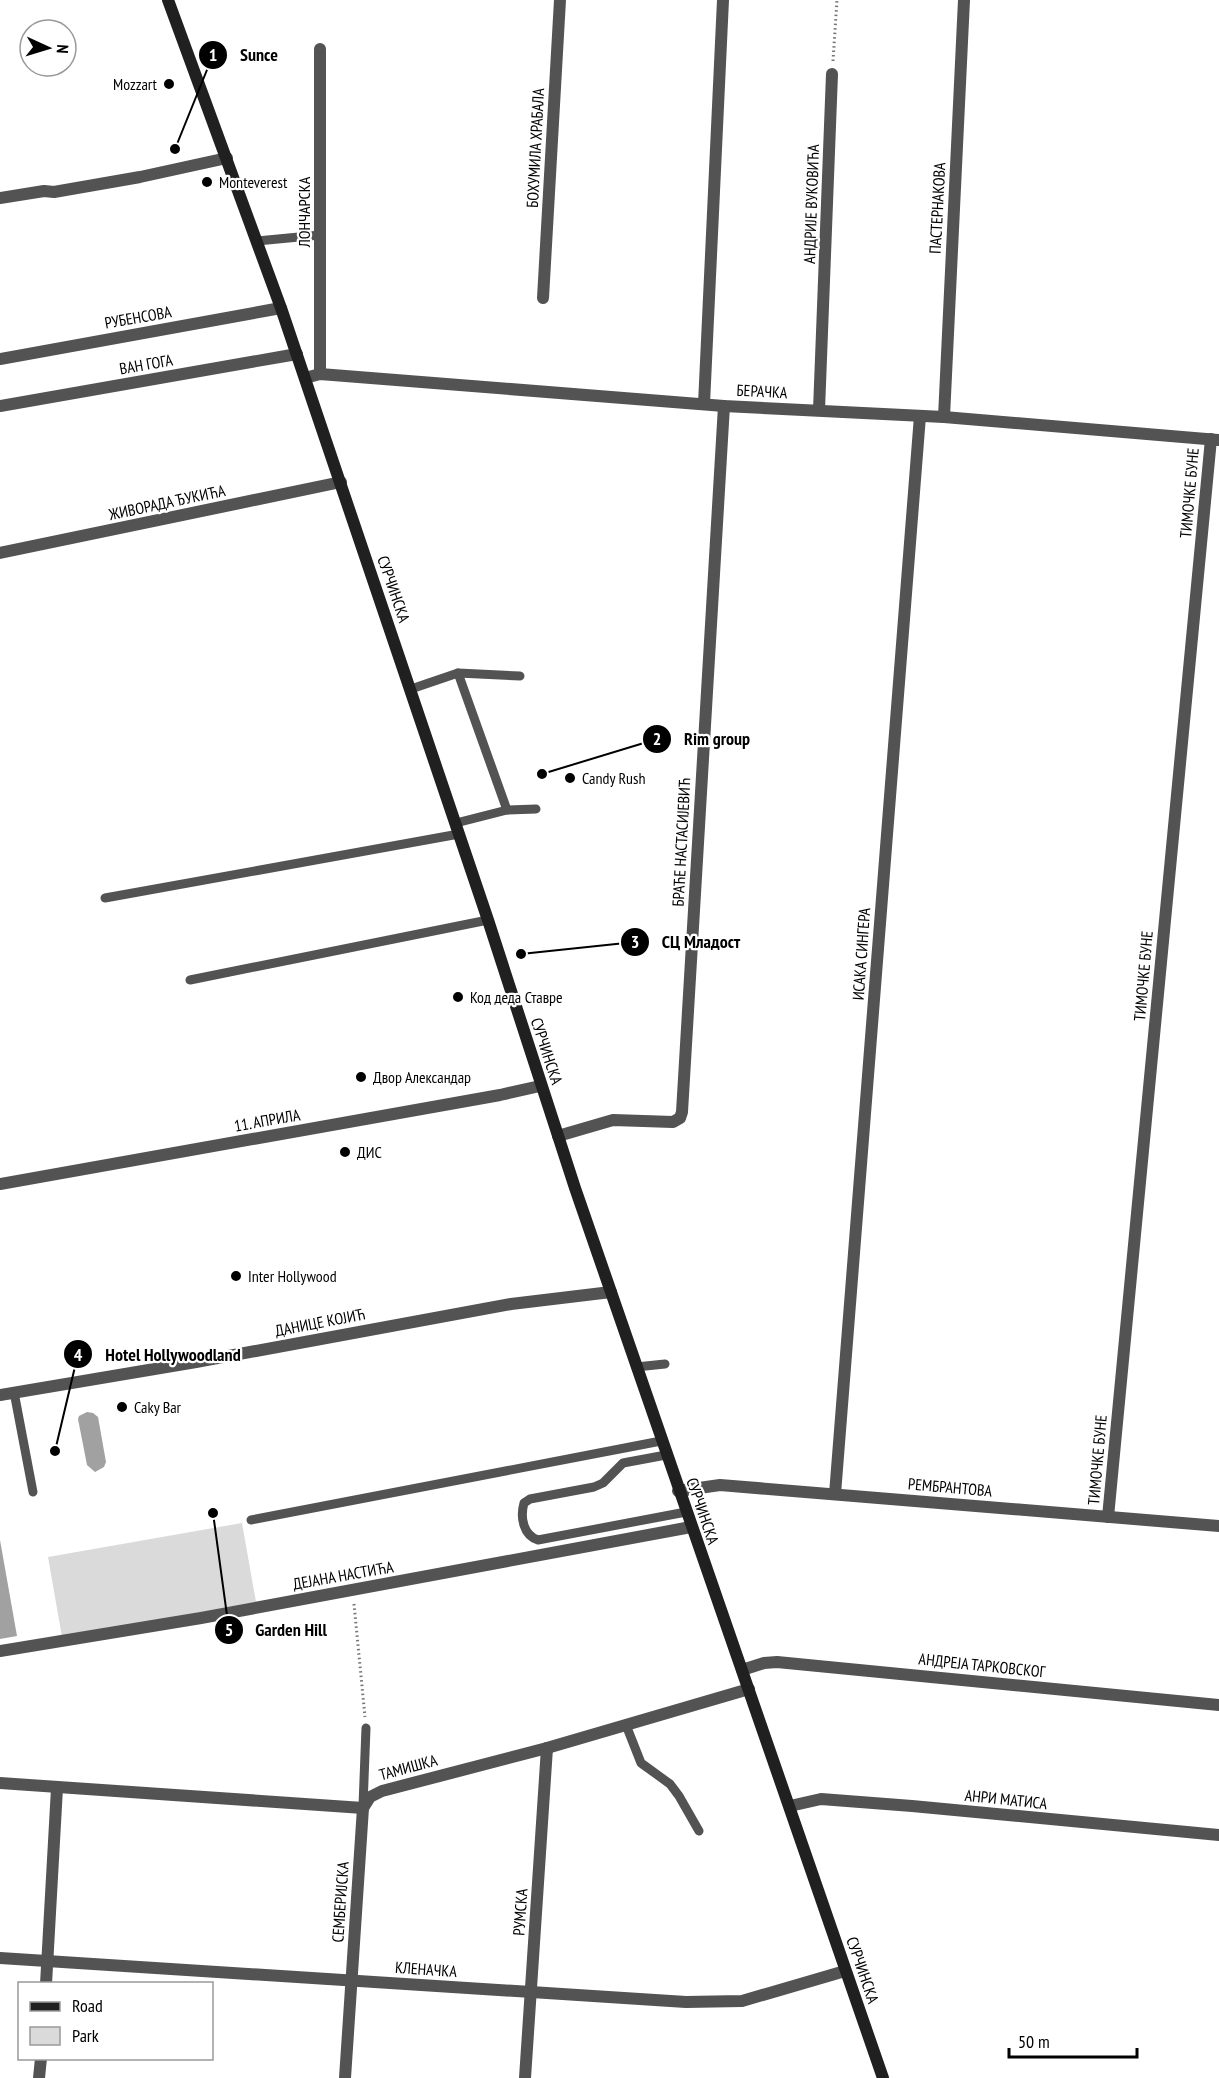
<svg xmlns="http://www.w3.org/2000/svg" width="1219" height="2078" viewBox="0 0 1219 2078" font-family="'PT Sans Narrow',sans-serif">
  <rect width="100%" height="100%" fill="#fff"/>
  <!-- green -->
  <path fill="#dadada" d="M242,1523l14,79 -194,35 -14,-80z"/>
  <!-- water -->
  <g fill="#a1a1a1">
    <path d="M87,1412l6,1 5,4 8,45 -2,5 -9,5 -8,-7 -9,-46 1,-3z"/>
    <path d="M0,1540l17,96 -17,3z"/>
  </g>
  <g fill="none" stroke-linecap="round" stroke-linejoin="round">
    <!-- path -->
    <g stroke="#757575" stroke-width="3" stroke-dasharray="1.5 3" stroke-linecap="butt">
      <path d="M833,61l4,-61"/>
      <path d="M354,1604l11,113"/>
    </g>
    <!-- service -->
    <g stroke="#535353" stroke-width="9">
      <path d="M257,241l63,-6"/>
      <path d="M458,673l49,137"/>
      <path d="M411,689l47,-16 62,3"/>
      <path d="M456,823l51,-13 29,-1"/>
      <path d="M105,898l354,-64"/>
      <path d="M190,980l298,-60"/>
      <path d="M636,1367l29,-3"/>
      <path d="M14,1392l19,100"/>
      <path d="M666,1455l-43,8 -20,20 -9,4 -64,12 -6,4c-4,14 -1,32 14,37l148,-28"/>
      <path d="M251,1520l410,-79"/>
      <path d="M626,1725l15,38 29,21 9,12 20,35"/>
      <path d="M363,1806l3,-78"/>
    </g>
    <!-- minor -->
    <g stroke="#535353" stroke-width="12">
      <path d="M320,49v325"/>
      <path d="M0,198l44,-7 10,1 86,-15 87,-19"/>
      <path d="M543,298l17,-298"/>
      <path d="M0,359l281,-51"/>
      <path d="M305,378l15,-4 404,32 220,11 274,23"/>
      <path d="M704,404l19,-404"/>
      <path d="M0,406l297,-52"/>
      <path d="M819,410l13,-336"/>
      <path d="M944,417l20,-417"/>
      <path d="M0,553l341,-71"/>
      <path d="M558,1136l55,-16 60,2 7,-4 2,-6 42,-706"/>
      <path d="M0,1184l500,-89 40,-9"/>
      <path d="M0,1395l196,-33 315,-58 100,-12"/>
      <path d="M678,1491l42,-6 499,41"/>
      <path d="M835,1494l85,-1078"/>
      <path d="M1108,1517l103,-1078"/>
      <path d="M0,1651l201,-33 490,-91"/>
      <path d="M742,1670l22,-7 13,-1 442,43"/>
      <path d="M0,1783l363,25 7,-11 12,-6 165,-43 202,-59"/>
      <path d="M790,1806l31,-7 91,7 307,29"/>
      <path d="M0,1958l686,44 56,-1 103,-30"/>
      <path d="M46,1984l11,-196"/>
      <path d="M39,2078l2,-20"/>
      <path d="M345,2078l18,-270"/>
      <path d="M525,2078l22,-330"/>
    </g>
    <!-- secondary -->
    <path stroke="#202020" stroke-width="12" d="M168,0l113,308 207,612 87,268 308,890"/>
  </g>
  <!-- markers -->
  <g fill="#000" stroke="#fff" stroke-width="2">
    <circle cx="169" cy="84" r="6"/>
    <circle cx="207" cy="182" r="6"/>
    <circle cx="570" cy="778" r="6"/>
    <circle cx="458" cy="997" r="6"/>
    <circle cx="361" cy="1077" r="6"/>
    <circle cx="345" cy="1152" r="6"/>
    <circle cx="236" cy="1276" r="6"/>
    <circle cx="122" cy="1407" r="6"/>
  </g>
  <g text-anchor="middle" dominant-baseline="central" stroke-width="4.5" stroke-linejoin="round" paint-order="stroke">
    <!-- poi labels -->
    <g font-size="16" fill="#000" stroke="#fff" text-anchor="start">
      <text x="157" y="84" text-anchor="end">Mozzart</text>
      <text x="219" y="182">Monteverest</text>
      <text x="582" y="778">Candy Rush</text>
      <text x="470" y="997">Код деда Ставре</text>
      <text x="373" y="1077">Двор Александар</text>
      <text x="357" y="1152">ДИС</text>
      <text x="248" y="1276">Inter Hollywood</text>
      <text x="134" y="1407">Caky Bar</text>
    </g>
    <!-- street labels -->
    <g font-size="16" fill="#000" stroke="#fff">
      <text transform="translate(535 148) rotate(-87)">БОХУМИЛА ХРАБАЛА</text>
      <text transform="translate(811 204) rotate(-88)">АНДРИЈЕ ВУКОВИЋА</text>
      <text transform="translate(937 208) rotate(-87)">ПАСТЕРНАКОВА</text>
      <text transform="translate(304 212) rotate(-90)">ЛОНЧАРСКА</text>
      <text transform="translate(138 317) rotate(-10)">РУБЕНСОВА</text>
      <text transform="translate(146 364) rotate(-10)">ВАН ГОГА</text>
      <text transform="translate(762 391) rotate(3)">БЕРАЧКА</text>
      <text transform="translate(1189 493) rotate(-85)">ТИМОЧКЕ БУНЕ</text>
      <text transform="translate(167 502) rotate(-12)">ЖИВОРАДА ЂУКИЋА</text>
      <text transform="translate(394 589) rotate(71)">СУРЧИНСКА</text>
      <text transform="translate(681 842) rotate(-87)">БРАЋЕ НАСТАСИЈЕВИЋ</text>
      <text transform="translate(861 954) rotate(-86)">ИСАКА СИНГЕРА</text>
      <text transform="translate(1143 976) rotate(-85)">ТИМОЧКЕ БУНЕ</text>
      <text transform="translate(547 1051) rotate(72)">СУРЧИНСКА</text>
      <text transform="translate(267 1120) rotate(-10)">11. АПРИЛА</text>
      <text transform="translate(320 1322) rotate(-11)">ДАНИЦЕ КОЈИЋ</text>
      <text transform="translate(1097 1460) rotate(-85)">ТИМОЧКЕ БУНЕ</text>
      <text transform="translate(950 1487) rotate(5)">РЕМБРАНТОВА</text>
      <text transform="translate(703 1511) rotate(71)">СУРЧИНСКА</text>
      <text transform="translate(343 1575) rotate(-10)">ДЕЈАНА НАСТИЋА</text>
      <text transform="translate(982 1665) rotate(6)">АНДРЕЈА ТАРКОВСКОГ</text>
      <text transform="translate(408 1767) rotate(-15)">ТАМИШКА</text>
      <text transform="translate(1006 1799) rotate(6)">АНРИ МАТИСА</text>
      <text transform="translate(340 1902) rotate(-86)">СЕМБЕРИЈСКА</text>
      <text transform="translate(520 1912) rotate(-86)">РУМСКА</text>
      <text transform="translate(426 1969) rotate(4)">КЛЕНАЧКА</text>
      <text transform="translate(863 1970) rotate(71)">СУРЧИНСКА</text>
    </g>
  </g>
  <!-- callouts -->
  <path fill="none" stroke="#000" stroke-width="2" d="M175 149L213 55M542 774L657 739M521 954L635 942M55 1451L78 1354M213 1513L229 1630"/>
  <g fill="#000" stroke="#fff" stroke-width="2">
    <circle cx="175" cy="149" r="6"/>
    <circle cx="542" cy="774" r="6"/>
    <circle cx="521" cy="954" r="6"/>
    <circle cx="55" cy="1451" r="6"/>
    <circle cx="213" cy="1513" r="6"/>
    <circle cx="213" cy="55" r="15"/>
    <circle cx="657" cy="739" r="15"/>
    <circle cx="635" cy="942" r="15"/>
    <circle cx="78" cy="1354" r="15"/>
    <circle cx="229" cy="1630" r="15"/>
  </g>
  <g font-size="18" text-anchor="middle" font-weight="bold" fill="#fff">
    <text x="213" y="61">1</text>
    <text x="657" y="745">2</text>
    <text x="635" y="948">3</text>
    <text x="78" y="1361">4</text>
    <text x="229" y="1636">5</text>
  </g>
  <g font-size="18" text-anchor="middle" font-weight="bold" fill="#000" stroke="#fff" stroke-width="4.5" stroke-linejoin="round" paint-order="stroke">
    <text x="259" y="61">Sunce</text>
    <text x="717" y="745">Rim group</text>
    <text x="701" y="948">СЦ Младост</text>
    <text x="173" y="1361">Hotel Hollywoodland</text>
    <text x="291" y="1636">Garden Hill</text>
  </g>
  <!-- legend -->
  <rect x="18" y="1982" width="195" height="78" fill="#ffffff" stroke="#999999" stroke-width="1.5"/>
  <rect x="30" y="2002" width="30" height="9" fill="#202020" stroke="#999999" stroke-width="1.5"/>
  <text x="72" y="2012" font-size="18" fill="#000000">Road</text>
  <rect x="30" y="2027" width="30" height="18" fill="#dadada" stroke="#999999" stroke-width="1.5"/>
  <text x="72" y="2042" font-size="18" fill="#000000">Park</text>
  <!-- north arrow -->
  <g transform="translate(48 48) rotate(94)"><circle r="28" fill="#ffffff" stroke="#999999" stroke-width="1.5"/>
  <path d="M0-4.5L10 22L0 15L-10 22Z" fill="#000000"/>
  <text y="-9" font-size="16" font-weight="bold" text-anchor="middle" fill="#000000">N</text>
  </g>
  <!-- scale -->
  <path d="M1009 2048v9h128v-9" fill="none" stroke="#000000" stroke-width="3"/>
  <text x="1018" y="2048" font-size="18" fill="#000000" stroke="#ffffff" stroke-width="4.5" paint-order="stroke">50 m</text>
</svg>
